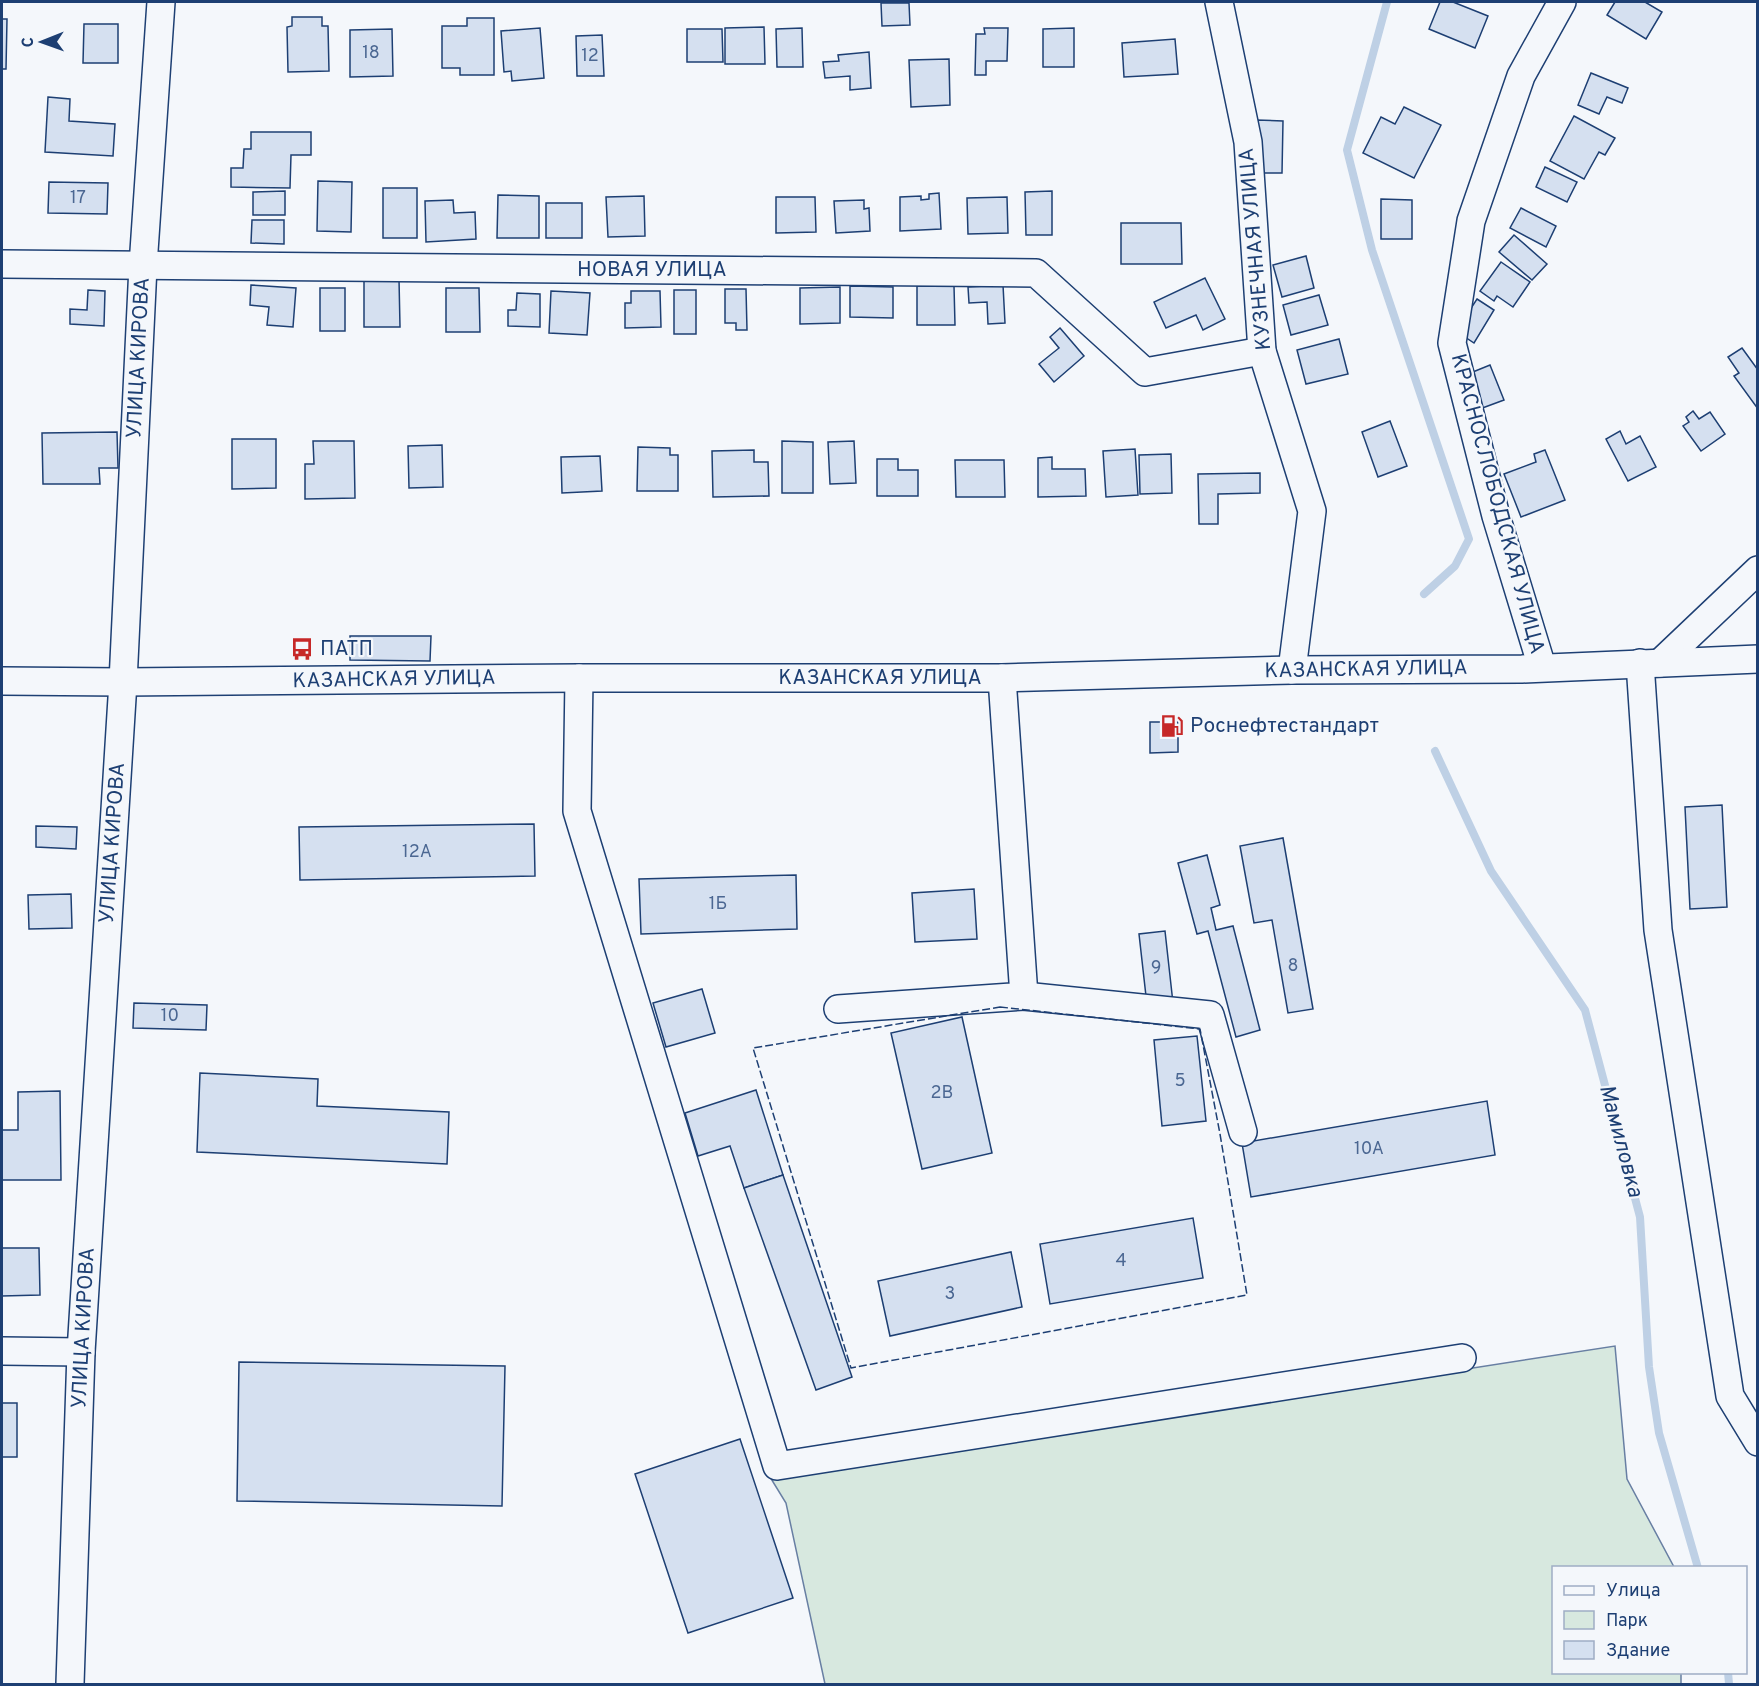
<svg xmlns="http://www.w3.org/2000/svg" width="1759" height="1686" viewBox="0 0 1759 1686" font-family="Overpass,sans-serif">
  <rect width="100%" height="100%" fill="#f4f7fb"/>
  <!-- green -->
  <path fill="#d7e8df" stroke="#687fa3" stroke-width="1.5" d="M1615,1346l12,133 47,88 -120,1v104l127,1v11h-856l-39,-181 -16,-26z"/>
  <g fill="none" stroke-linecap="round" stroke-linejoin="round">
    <!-- stream -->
    <g stroke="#bed0e5" stroke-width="8">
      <path d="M1387,2l-40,148 25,100 97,289 -14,27 -31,28"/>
      <path d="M1435,751l56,120 94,139 55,207 9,150 10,66 39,135"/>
      <path d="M1728,1672l1,12"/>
    </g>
  </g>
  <!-- building -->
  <g fill="#d5e0f0" stroke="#1d3f73" stroke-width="1.5">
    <path d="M1440,2h13l35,14 -13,32 -46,-19z"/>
    <path d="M1615,2h30l17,10 -16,27 -39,-24z"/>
    <path d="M881,3h28l1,22 -28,1z"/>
    <path d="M292,17h30v9h6l1,45 -41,1 -1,-45 5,-1z"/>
    <path d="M467,18h27v57h-34v-7h-18v-42h25z"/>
    <path d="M2,19h5l-1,50h-4z"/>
    <path d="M84,24h34v39h-35z"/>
    <path d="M764,27l1,37h-40v-36z"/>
    <path d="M540,28l4,50 -32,3 -1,-10 -7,1 -3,-41z"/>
    <path d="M802,28l1,39h-26l-1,-38z"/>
    <path d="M984,28h24l-1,33h-21v14h-11l1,-41h9z"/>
    <path d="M1074,28v39h-31v-38z"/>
    <path d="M392,29l1,47 -43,1v-47z"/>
    <path d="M687,29h35l1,33h-36z"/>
    <path d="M602,35l2,41h-27l-1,-40z"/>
    <path d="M1175,39l3,35 -54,3 -2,-34z"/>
    <path d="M869,52l2,36 -21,2v-14l-25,2 -2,-16 16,-1 -1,-6z"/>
    <path d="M949,59l1,46 -39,2 -2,-47z"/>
    <path d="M1591,73l37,15 -6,15 -15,-6 -8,17 -21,-9z"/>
    <path d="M48,97l22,2 -1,22 46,3 -2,32 -68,-4z"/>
    <path d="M1404,107l37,18 -27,53 -51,-25 18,-36 14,7z"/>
    <path d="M1574,116l41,22 -10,17 -6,-3 -15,27 -34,-18z"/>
    <path d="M1256,120l27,1 -1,52h-26z"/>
    <path d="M251,132h60v23h-20l-1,33 -59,-1v-19h12l1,-19h7z"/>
    <path d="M1545,167l32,15 -10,20 -31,-15z"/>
    <path d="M318,181l34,1 -1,50 -34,-1z"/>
    <path d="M49,182l59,1 -1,31 -59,-1z"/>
    <rect x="383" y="188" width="34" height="50"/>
    <path d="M285,191v24h-32v-23z"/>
    <path d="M1052,191v44h-26l-1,-43z"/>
    <path d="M939,193l2,36 -41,2v-34l21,-1v4l8,-1v-5z"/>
    <path d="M498,195l41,1v42h-42z"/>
    <path d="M644,196l1,40 -37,1 -2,-40z"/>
    <path d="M776,197h39l1,35 -40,1z"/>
    <path d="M1007,197l1,36 -40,1 -1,-36z"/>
    <path d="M1381,199l31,1v39h-31z"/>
    <path d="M453,200l1,13 21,-1 1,27 -50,3 -1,-41z"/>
    <path d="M864,200v9l5,-1 1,23 -34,2 -2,-32z"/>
    <rect x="546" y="203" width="36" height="35"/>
    <path d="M1521,208l35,18 -10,21 -36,-19z"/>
    <path d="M252,220h32v24l-33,-1z"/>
    <path d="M1121,223h60l1,41h-61z"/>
    <path d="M1514,235l33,29 -15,16 -33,-28z"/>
    <path d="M1306,256l8,32 -32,9 -9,-32z"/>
    <path d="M1501,262l29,20 -17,25 -16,-11 -3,5 -14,-10z"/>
    <path d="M1205,278l20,41 -22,11 -7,-15 -30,13 -12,-26z"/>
    <path d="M364,279h35l1,48h-36z"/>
    <path d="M251,285l45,3 -3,39 -26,-2 2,-18 -19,-2z"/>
    <path d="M1003,285l2,38 -17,1 -1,-22 -18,1 -1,-16z"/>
    <path d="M850,286l43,1v31l-43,-1z"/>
    <path d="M917,286h37l1,39h-38z"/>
    <path d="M840,287v36l-40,1v-36z"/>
    <rect x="320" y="288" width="25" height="43"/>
    <path d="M446,288h33l1,44h-34z"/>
    <path d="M725,289h21l1,41h-11v-7h-11z"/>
    <path d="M88,290l17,1 -1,35 -34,-2v-15l17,1z"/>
    <rect x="674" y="290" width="22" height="44"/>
    <path d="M551,291l39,2 -3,42 -38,-2z"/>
    <path d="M631,291h29l1,36 -36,1v-25h6z"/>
    <path d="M517,293l23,1v33l-32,-1v-16h8z"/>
    <path d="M1319,295l9,30 -37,10 -8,-30z"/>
    <path d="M1477,299l17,11 -20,33 -18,-12z"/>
    <path d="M1060,328l24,28 -30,26 -15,-18 20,-16 -9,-11z"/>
    <path d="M1339,339l9,35 -42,10 -9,-34z"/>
    <path d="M1742,348l16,22v39l-24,-33 5,-3 -11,-16z"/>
    <path d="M1490,365l14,35 -27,10 -14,-34z"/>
    <path d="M1693,411l6,8 11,-7 15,22 -24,17 -18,-25 6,-4 -3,-5z"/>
    <path d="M1390,421l17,45 -29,11 -16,-45z"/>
    <path d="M1620,431l6,13 14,-8 16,31 -28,14 -22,-42z"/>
    <path d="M117,432l1,36h-19l1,16h-57l-1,-51z"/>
    <path d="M232,439h44v49l-44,1z"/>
    <path d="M313,441h41l1,57 -50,1v-35h9z"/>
    <path d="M782,441l31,1v51h-31z"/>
    <path d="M854,441l2,42 -26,1 -2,-42z"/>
    <path d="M442,445l1,42 -34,1 -1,-42z"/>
    <path d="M638,447l32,1v7h8v36h-41z"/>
    <path d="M1135,449l3,46 -32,2 -3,-46z"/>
    <path d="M754,450v12h14l1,34 -56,1 -1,-46z"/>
    <path d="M1545,450l20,50 -44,17 -17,-43 32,-12 -2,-8z"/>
    <path d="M1171,454l1,39 -32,1 -1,-39z"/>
    <path d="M600,456l2,35 -40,2 -1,-36z"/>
    <path d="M1052,457v12h33l1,27 -48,1v-39z"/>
    <path d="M877,459h21v11h20v26h-41z"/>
    <path d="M955,460h49l1,37h-49z"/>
    <path d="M1260,473v20l-42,1v30h-19l-1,-50z"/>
    <path d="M350,636h81l-1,25 -80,-1z"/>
    <path d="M1150,722h28v30l-28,1z"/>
    <path d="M1722,805l5,102 -37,2 -5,-102z"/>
    <path d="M534,824l1,52 -235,4 -1,-53z"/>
    <path d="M36,826l41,1 -1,22 -40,-2z"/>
    <path d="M1283,838l30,171 -25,4 -16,-93 -18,3 -14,-77z"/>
    <path d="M1207,855l13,50 -9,3 5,22 17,-4 27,104 -24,7 -28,-106 -11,3 -19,-71z"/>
    <path d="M796,875l1,54 -156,5 -2,-55z"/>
    <path d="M974,889l3,50 -62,3 -3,-49z"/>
    <path d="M71,894l1,34 -43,1 -1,-34z"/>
    <path d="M1165,931l8,72 -26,2 -8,-71z"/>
    <path d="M702,989l13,44 -49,14 -13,-44z"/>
    <path d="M134,1003l73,2 -1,25 -73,-2z"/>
    <path d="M962,1017l30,136 -70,16 -31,-136z"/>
    <path d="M1197,1036l9,85 -44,5 -8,-86z"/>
    <path d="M200,1073l118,6 -1,27 132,6 -2,52 -250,-12z"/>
    <path d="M756,1090l27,85 -39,13 -14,-42 -32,10 -13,-43z"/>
    <path d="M60,1091l1,89h-59v-50h16v-38z"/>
    <path d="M1487,1101l8,54 -244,42 -9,-54z"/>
    <path d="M783,1175l69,202 -36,13 -72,-202z"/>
    <path d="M1193,1218l10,60 -153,26 -10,-60z"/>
    <path d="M2,1248h37l1,47 -38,1z"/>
    <path d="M1011,1252l11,55 -132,29 -12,-55z"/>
    <path d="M239,1362l266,4 -3,140 -265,-5z"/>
    <rect x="2" y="1403" width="15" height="54"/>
    <path d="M740,1439l53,159 -105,35 -53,-159z"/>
  </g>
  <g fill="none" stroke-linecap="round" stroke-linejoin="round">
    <!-- minor casing -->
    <g stroke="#1d3f73" stroke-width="30">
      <g id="minor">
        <path d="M1219,2l29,140 14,209 50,160 -20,159"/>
        <path d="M2,264l1034,9 109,99 117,-21"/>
        <path d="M1640,663l18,267 72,466 28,46"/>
        <path d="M1660,663l98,-93"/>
        <path d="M1542,667l-46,-151 -44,-173 19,-122 50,-145 41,-74"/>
        <path d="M579,678l-2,133 200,655 685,-108"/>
        <path d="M2,681l121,1 456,-4h423l290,-8 230,-1 236,-10"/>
        <path d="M1024,996l186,19 33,117"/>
        <path d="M838,1009l186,-13 -22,-318"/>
        <path d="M2,1351l79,1"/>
        <path d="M70,1684l11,-332 42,-670 20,-416 18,-264"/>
      </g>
    </g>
    <!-- minor -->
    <use href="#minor" stroke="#f4f7fb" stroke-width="27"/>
    <!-- fence -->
    <path stroke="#1d3f73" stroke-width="1.5" stroke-dasharray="8 3" stroke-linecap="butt" d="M1000,1007l200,22 20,105 27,161 -396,73 -98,-320z"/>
  </g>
  <!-- icons -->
  <defs>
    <g id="bus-bare" transform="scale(1.8)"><path d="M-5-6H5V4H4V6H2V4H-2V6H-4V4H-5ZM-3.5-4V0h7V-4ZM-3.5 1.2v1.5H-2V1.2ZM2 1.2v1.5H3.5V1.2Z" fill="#c62828" stroke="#f4f7fb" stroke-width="2.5" paint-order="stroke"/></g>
    <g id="fuel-bare" transform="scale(1.8)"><path d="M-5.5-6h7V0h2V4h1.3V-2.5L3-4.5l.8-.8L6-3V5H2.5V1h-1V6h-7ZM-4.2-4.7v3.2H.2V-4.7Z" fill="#c62828" stroke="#f4f7fb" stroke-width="2.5" paint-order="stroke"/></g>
  </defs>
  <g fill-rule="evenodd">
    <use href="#bus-bare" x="302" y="649"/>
    <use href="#fuel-bare" x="1172" y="726"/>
  </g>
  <g text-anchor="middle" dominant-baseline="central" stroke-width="4.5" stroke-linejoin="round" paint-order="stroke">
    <!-- number labels -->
    <g font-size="18" fill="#4b6792">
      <text x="371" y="53">18</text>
      <text x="590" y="56">12</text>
      <text x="78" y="198">17</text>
      <text x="417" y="852">12А</text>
      <text x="718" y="904">1Б</text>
      <text x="1293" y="966">8</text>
      <text x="1156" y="968">9</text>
      <text x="170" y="1016">10</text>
      <text x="1180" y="1081">5</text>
      <text x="942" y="1093">2В</text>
      <text x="1369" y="1149">10А</text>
      <text x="1121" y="1261">4</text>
      <text x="950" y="1294">3</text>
    </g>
    <!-- street labels -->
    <g font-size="21" fill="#1d3f73" stroke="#f4f7fb">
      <text transform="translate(1256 249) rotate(-95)">КУЗНЕЧНАЯ УЛИЦА</text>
      <text x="652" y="270">НОВАЯ УЛИЦА</text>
      <text transform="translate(139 358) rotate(-87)">УЛИЦА КИРОВА</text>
      <text transform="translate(1497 504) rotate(75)">КРАСНОСЛОБОДСКАЯ УЛИЦА</text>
      <text transform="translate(1366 670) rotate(-1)">КАЗАНСКАЯ УЛИЦА</text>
      <text x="880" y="678">КАЗАНСКАЯ УЛИЦА</text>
      <text transform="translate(394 680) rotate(-1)">КАЗАНСКАЯ УЛИЦА</text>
      <text transform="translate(113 843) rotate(-86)">УЛИЦА КИРОВА</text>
      <text transform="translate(84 1328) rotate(-87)">УЛИЦА КИРОВА</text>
    </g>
    <!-- poi labels -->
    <g font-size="21" fill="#1d3f73" stroke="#f4f7fb" text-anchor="start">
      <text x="320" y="649">ПАТП</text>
      <text x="1190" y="726">Роснефтестандарт</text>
    </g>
    <!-- water labels -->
    <g font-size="22" font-style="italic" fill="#1d3f73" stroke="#f4f7fb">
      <text transform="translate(1620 1141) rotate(75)">Мамиловка</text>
    </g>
  </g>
  <!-- border -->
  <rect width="1759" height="1686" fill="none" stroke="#1d3f73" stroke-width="6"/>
  <!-- legend -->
  <rect x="1552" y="1566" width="195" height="108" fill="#f4f7fb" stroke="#9eadc5" stroke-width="1.5"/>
  <rect x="1564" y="1586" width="30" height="9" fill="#f4f7fb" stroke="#9eadc5" stroke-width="1.5"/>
  <text x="1606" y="1596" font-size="18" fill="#1d3f73">Улица</text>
  <rect x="1564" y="1611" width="30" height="18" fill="#d7e8df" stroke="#9eadc5" stroke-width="1.5"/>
  <text x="1606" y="1626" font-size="18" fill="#1d3f73">Парк</text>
  <rect x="1564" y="1641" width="30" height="18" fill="#d5e0f0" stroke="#9eadc5" stroke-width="1.5"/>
  <text x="1606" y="1656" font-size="18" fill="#1d3f73">Здание</text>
  <!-- north arrow -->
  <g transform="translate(42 42) rotate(269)" stroke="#f4f7fb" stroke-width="4.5" paint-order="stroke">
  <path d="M0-4.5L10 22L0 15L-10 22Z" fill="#1d3f73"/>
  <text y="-9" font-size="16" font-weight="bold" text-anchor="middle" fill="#1d3f73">С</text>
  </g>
</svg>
